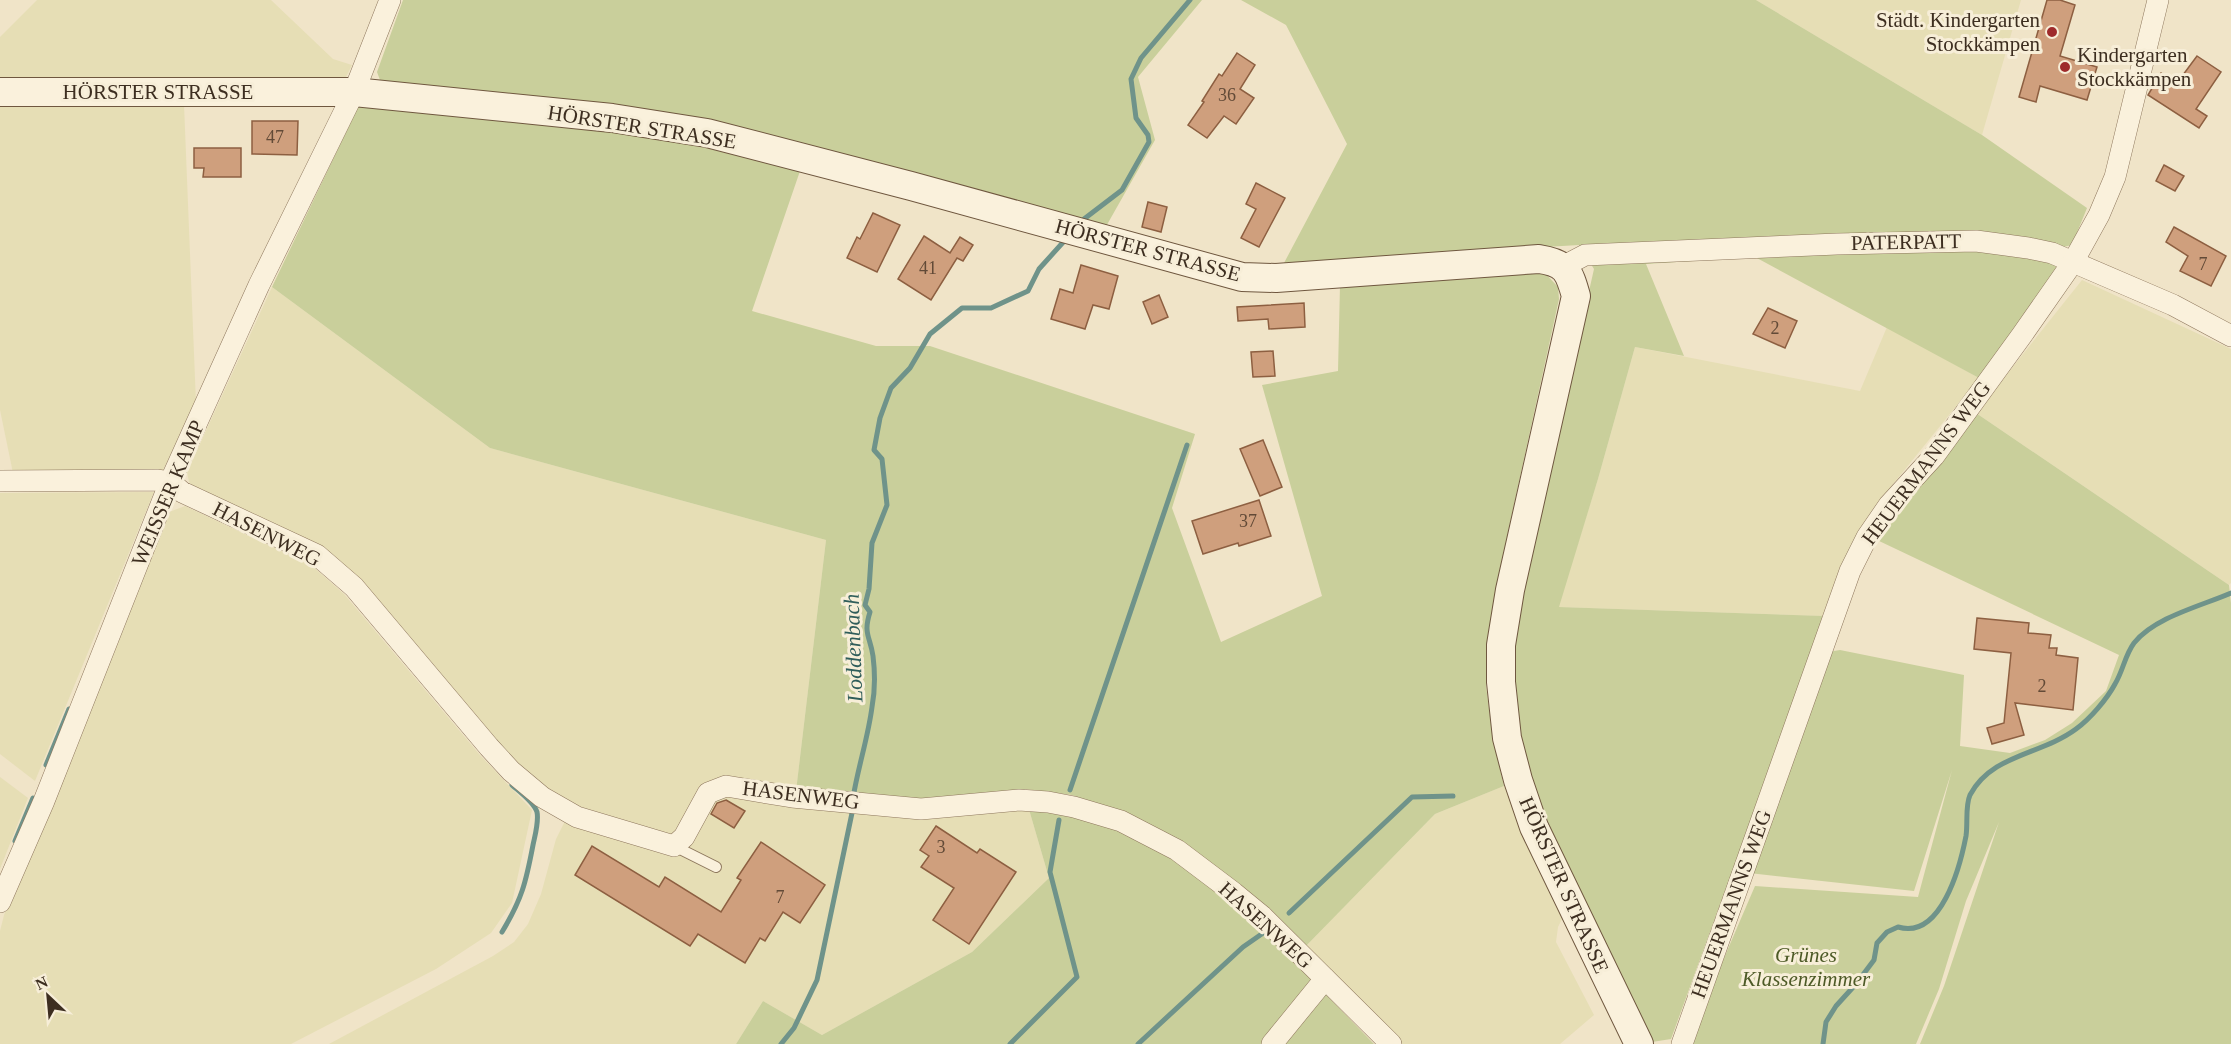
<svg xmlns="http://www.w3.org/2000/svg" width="2231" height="1044" viewBox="0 0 2231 1044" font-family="'Times New Roman',serif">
  <rect width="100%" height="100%" fill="#f0e4c8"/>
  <!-- farmland -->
  <g fill="#e6deb5">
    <path d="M37,0h234l62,59 19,6 -7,14 -345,-2v-40z"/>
    <path d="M1756,0h265l-39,135z"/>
    <path d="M0,102l184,2 12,299 -34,69 -149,1 -13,-63z"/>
    <path d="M2082,280l149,69v234l-2,2 -253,-172z"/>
    <path d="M272,287l218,161 336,92 -30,251 -71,-11 -49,56 -95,-29 -35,-17 -50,-46 -137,-162 -164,-94 -6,-6 -2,-10z"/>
    <path d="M1887,327l92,51 -98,121 -56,117 -267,-9 40,-128 37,-132 225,44z"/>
    <path d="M154,492l-119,289 -35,-27v-261z"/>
    <path d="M185,506l126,59 33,29 136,161 52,55 -20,93 -21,30 -55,36 -145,75h-291v-113l4,-16 108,-257 57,-146z"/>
    <path d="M0,777l28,21 -28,71z"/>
    <path d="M1504,786l60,129 -6,12 -2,15 38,73 -34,29h-158l-96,-98 129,-132z"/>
    <path d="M728,790l300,16 21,72 -77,74 -150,83 -59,-34 -27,43h-407l164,-88 21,-14 14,-18 13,-30 15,-55 9,-18 117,34 30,-58z"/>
  </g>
  <!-- green -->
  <g fill="#c9cf9b">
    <path d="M403,0h799l-64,77 17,63 -51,90 -405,-108 -319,-42 -3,-8z"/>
    <path d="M1241,0h515l226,135 105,73 -15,37 -9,2 -8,16 1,5 -77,110 -224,-121 -109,7 38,92 -49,-9 -37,132 -39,128 266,9 -154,423 -19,3c-26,-56 -53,-112 -80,-169 -21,-44 -46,-91 -54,-140 -8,-49 -4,-91 3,-140l73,-324 -15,-24 -295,18 63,-119 -61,-119z"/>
    <path d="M359,105l245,26 98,16 98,24 -48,140 124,35h54l265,88 -23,74 49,134 101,-46 -60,-211 76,-14 2,-86 205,-12 13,14 1,12 -63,288 -8,55 -2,44 7,53 11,47 -69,28 -129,132 -172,-128 -62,-23 -47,-6 -4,5 -99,9 -126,-12 30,-251 -336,-92 -218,-161z"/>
    <path d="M1976,413l253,172 2,18v441h-311l24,-58 55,-164 -33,79 -27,88 -23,55h-229l68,-158 163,11 34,-127 -38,121 -165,-18 79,-221 12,-2 124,25 -4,71 50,7 35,-13 27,-17 34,-32 13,-36 -242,-115 20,-33z"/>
    <path d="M1028,806l93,23 53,28 83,67 117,120h-638l27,-43 59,34 150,-83 77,-74z"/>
  </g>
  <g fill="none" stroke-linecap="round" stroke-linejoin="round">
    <!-- stream -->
    <g stroke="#6f938a" stroke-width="5">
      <path d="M1084,219l38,-29 27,-48 -1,-7 -12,-17 -5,-39 10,-21 49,-58"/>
      <path d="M46,765l23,-56"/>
      <path d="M1070,790l117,-345"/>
      <path d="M853,798c5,-31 15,-60 19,-91 3,-16 3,-35 1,-51 -3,-20 -10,-22 -3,-44l-5,-7 4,-16 3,-46 15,-38 -5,-46 -8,-9 6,-32 11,-30 19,-20 20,-34 32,-26h29l37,-17 11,-22 27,-30"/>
      <path d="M15,841l18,-43"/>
      <path d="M1289,913l123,-116 41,-1"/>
      <path d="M502,932c20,-33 24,-50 31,-87 2,-10 6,-23 4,-33 -3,-10 -17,-20 -25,-27"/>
      <path d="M781,1044l13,-16 23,-48 35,-167"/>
      <path d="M1010,1044l67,-67 -27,-105 9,-52"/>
      <path d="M1138,1044l105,-97 23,-16"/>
      <path d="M1823,1044l3,-22 10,-16 20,-22 18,-24 3,-17 10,-11 11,-5c43,13 62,-60 68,-91 2,-13 -1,-30 4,-41 22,-41 71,-40 106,-66 14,-10 31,-30 39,-45 8,-13 10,-29 19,-41 21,-26 67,-37 97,-50"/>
    </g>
  </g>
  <!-- building -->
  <g fill="#cf9f7d" stroke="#8d5f41" stroke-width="1.5">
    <path d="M2047,0h13l15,5 -15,51 37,11 -10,33 -47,-14 -4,16 -17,-5z"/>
    <path d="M1237,53l18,12 -15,24 14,9 -18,26 -12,-8 -17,22 -19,-13 16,-23 -2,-1 17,-27 3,2z"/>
    <path d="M2197,56l24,16 -25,37 11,7 -8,12 -51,-33 13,-22 16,10z"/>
    <path d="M252,121h46l-1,34 -45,-1z"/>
    <path d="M194,148h47v29h-38l1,-9h-10z"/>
    <path d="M2164,165l20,11 -9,15 -19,-10z"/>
    <path d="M1256,183l29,15 -26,49 -18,-9 15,-29 -10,-5z"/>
    <path d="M1148,202l19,5 -6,25 -19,-5z"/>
    <path d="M873,213l27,12 -23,47 -30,-14 10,-21 3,2z"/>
    <path d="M2174,227l52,29 -15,30 -31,-15 8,-15 -22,-14z"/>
    <path d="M924,236l26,17 10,-16 13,8 -10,16 -6,-3 -26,42 -33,-21z"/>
    <path d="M1081,265l37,11 -9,33 -16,-4 -8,24 -34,-10 9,-30 13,4z"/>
    <path d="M1159,295l9,22 -16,7 -9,-22z"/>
    <path d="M1304,303l1,24 -36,2 -1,-10 -30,2 -1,-14z"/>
    <path d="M1768,308l29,13 -12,27 -32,-14z"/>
    <path d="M1273,351l2,25 -22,1 -2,-25z"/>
    <path d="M1263,440l19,47 -22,9 -20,-47z"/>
    <path d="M1259,500l12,36 -32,10 -1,-3 -35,11 -11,-33z"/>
    <path d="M1977,618l52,5 -1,10 23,2 -2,13h8l-1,7 22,3 -5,52 -58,-7 9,32 -32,9 -5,-16 17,-5 7,-70 -37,-4z"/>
    <path d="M726,800l19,11 -11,17 -23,-14 6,-11z"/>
    <path d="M936,826l41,27 3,-4 36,23 -47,72 -36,-24 21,-32 -33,-21 8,-11 -9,-6z"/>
    <path d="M761,842l64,43 -25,38 -17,-11 -18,29 -5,-3 -15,25 -47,-29 -8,12 -115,-71 17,-29 67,41 6,-10 56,35 20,-32 -4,-2z"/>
  </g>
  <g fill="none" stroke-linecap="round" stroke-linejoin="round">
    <!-- lane casing -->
    <g stroke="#8d765c" stroke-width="12">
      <path id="lane" d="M674,846l42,21"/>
    </g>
    <!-- street casing -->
    <g stroke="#8d765c" stroke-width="22">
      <g id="street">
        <path d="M1564,266l21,-11 252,-11 139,-3 52,7 24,5 121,52 58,31"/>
        <path d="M0,481l158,-1 12,2 12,10 135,63 37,32 135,160 22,24 31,26 35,20 97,29 10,-9 24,-44 18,-7 66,11 129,12 98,-9 29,2 26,5 47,14 56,29 57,43 28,23 129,128"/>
        <path d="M0,902l44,-101 126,-319 89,-197 95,-193 36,-92"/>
        <path d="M1272,1044l53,-65"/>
        <path d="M1682,1044l168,-473 17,-34 22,-32 45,-49 88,-121 51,-73 26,-47 16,-38 43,-177"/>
      </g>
    </g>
    <!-- secondary casing -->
    <g stroke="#6f573f" stroke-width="30">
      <path id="secondary" d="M0,92h354l258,26 95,15 204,53 331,91 34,1 263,-19c27,4 30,12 37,37l-66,294 -9,55v37l6,56 11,42 16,47 105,217"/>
    </g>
    <!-- lane -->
    <use href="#lane" stroke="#faf1dc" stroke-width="10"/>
    <!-- street -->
    <use href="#street" stroke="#faf1dc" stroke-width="21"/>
    <!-- secondary -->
    <use href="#secondary" stroke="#faf1dc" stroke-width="28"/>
  </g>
  <!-- markers -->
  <g fill="#9e2a2b" stroke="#f7eed8" stroke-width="2">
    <circle cx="2052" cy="32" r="6"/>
    <circle cx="2065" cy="67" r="6"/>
  </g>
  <g text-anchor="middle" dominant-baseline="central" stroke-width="6" stroke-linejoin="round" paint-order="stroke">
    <!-- number labels -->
    <g font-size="18" fill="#624a37">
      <text x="1227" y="95">36</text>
      <text x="275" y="137">47</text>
      <text x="2203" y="264">7</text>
      <text x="928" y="268">41</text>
      <text x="1775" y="328">2</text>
      <text x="1248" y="521">37</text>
      <text x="2042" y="686">2</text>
      <text x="941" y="847">3</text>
      <text x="780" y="897">7</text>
    </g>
    <!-- poi labels -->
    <g font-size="21" fill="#3d2e20" stroke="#f7eed8" text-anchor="end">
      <text x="2040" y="20">Städt. Kindergarten<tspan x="2040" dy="24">Stockkämpen</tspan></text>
      <text x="2077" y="55" text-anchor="start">Kindergarten<tspan x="2077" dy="24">Stockkämpen</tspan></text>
    </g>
    <!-- street labels -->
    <g font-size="21" fill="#3d2e20" stroke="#f7eed8">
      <text x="158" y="92">HÖRSTER STRASSE</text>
      <text transform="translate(642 127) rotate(9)">HÖRSTER STRASSE</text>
      <text transform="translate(1906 242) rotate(-1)">PATERPATT</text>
      <text transform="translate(1148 250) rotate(15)">HÖRSTER STRASSE</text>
      <text transform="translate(1926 463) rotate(-53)">HEUERMANNS WEG</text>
      <text transform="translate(168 493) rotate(-67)">WEISSER KAMP</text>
      <text transform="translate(267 534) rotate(27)">HASENWEG</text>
      <text transform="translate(801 795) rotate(7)">HASENWEG</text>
      <text transform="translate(1564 885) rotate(66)">HÖRSTER STRASSE</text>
      <text transform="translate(1731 904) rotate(-70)">HEUERMANNS WEG</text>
      <text transform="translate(1266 925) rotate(42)">HASENWEG</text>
    </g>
    <!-- park labels -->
    <g font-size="21" font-style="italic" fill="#4d5a26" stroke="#f7eed8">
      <text x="1806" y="955">Grünes<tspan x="1806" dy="24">Klassenzimmer</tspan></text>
    </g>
    <!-- water labels -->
    <g font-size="22" font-style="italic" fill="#2f5d5a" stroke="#f7eed8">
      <text transform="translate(853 648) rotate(-92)">Loddenbach</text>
    </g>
  </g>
  <!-- north arrow -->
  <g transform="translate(48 996) rotate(334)" stroke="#f7eed8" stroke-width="4.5" paint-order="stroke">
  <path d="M0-4.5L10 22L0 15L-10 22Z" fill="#3d2e20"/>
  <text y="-9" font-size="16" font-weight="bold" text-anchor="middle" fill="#3d2e20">N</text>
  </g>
</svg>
